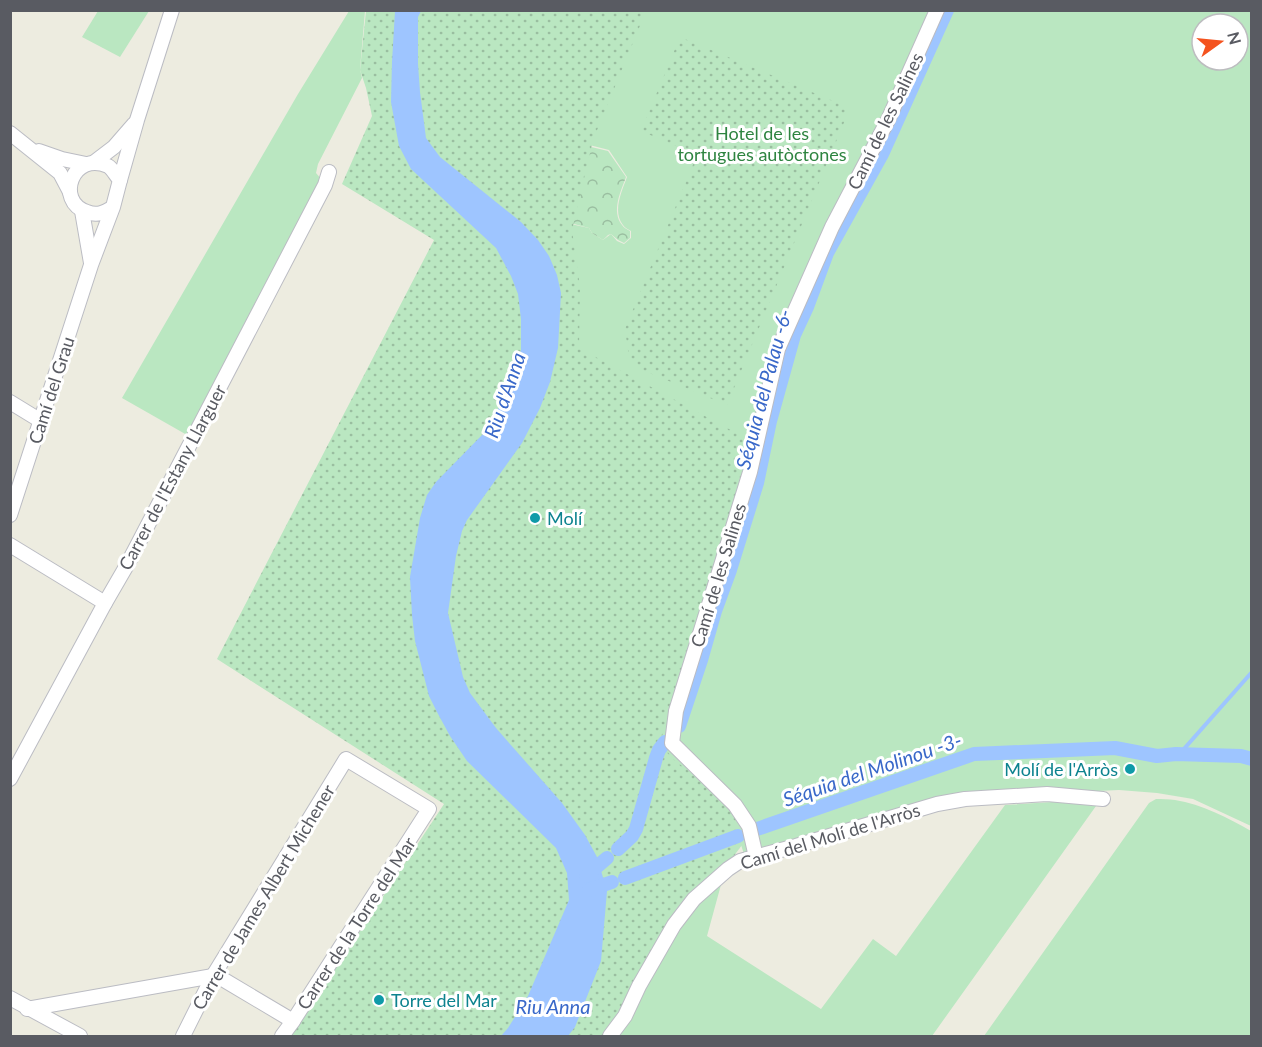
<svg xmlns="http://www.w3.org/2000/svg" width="1262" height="1047" viewBox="0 0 1262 1047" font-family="Lato,sans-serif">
  <defs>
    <pattern id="forest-crowns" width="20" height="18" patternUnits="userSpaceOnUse" patternTransform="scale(1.5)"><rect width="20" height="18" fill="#bae7c1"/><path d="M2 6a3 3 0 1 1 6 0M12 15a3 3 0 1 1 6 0" fill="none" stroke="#9abea0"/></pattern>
    <pattern id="park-dots" width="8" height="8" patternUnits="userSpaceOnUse" patternTransform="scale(1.5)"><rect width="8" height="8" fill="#bae7c1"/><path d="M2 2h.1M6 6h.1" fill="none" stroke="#9abea0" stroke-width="1.8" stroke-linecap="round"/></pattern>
  </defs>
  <rect width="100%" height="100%" fill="#edece0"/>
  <!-- grass -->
  <g fill="#bae7c1" fill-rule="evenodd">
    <path d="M98,11h51l-29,46 -38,-20z"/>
    <path d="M349,11h16l-5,58 2,9 -44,86 -2,9 6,7 -135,255 -65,-37 176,-304z"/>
    <path d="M564,11h687v815l-58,-27 -36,-6 -38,-3 -154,7 -220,60 -4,-12 -51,53 -117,-470 -7,-205 23,5 3,5 11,7 8,-6 6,7 7,3 7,-6v-7c-3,-2 -6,-3 -8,-6 -11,-14 -1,-34 4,-48l-18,-27 -47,-12zM1202,24h36v36h-36z"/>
    <path d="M1101,799l-169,237h-316l60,-110 18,-23 28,-22 -15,55 114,73 52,-70 23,17 109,-151z"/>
    <path d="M1156,799c6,0 13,0 19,1 27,4 53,18 76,31v205h-267l165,-233z"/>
  </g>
  <!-- forest -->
  <path fill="url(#forest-crowns)" d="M562,140l46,11 18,26c-5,14 -15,34 -4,48 2,3 5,4 8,6v7l-6,5 -6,-3 -7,-6 -3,1 -5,5 -11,-7 -3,-5 -26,-7z"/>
  <!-- park -->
  <g fill="url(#park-dots)">
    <path d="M366,11h280l-53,129 -21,90 8,57 -1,61 172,93 -24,97 -65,198 5,15 6,8c20,16 82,57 69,86l-118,159 -14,25 -7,7h-312l153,-232 -227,-145 217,-419 -92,-56 30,-68 -6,-28 -6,-18z"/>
    <path d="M680,37l170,71 -123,297 -97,-40 -5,-36 72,-174 -56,-24z"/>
  </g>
  <!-- water -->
  <path fill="#9ec5ff" d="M395,11h26l-3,6v47l2,28 6,46 14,19 81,65 17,18 11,16 8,19 4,18 -3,55 -8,34 -10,26 -18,35 -55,77 -5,11 -6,25 -8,57 15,64 7,16 26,35 66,75 23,32 12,22 10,34 -6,70 -26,66 -7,9h-67l7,-8 20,-32 41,-96 -2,-27 -11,-25 -89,-87 -17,-25 -13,-24 -8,-16 -14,-55 -3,-26 -2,-38 10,-59 7,-23 9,-13 48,-49 14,-24 23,-59v-31l-3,-25 -7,-18 -15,-28 -85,-79 -12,-23 -8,-44 1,-40z"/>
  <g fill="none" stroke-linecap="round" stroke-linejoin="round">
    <!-- stream -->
    <path stroke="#9ec5ff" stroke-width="4" d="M1176,754l7,-4 69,-78"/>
    <!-- canal -->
    <g stroke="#9ec5ff" stroke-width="14">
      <path d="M679,726l22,-66 14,-49 15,-41 27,-87 13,-62 24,-86 13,-28 20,-54 55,-99 65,-144"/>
      <path d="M757,829l217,-75 141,-6 42,8 19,-2 32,1 33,1 11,3"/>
      <path d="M618,849l14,-13 4,-7 20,-71 3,-8 6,-8"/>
      <path d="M586,876l21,-18"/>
      <path d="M625,878l113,-42"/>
      <path d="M589,890l23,-8"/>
    </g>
    <!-- minor casing -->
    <g stroke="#bbbcc3" stroke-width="16">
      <g id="minor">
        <path d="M10,133l50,40 10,19"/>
        <path d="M39,151l23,8 24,5"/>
        <path d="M93,163l21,-16 20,-23"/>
        <path d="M120,180l17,-60 35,-110"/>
        <path d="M82,211l9,52"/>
        <path d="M10,402l31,19"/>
        <path d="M10,515l81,-250 22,-58 7,-27c-4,-4 -7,-11 -12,-14 -35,-16 -54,35 -21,46 10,4 17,1 26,-5"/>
        <path d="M10,545l95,58"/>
        <path d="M10,779l95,-176 22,-38 198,-380 4,-13"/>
        <path d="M756,857l-7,-31 -14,-21 -63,-62 4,-32 74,-239 28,-123 54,-122 56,-107 49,-110"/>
        <path d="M214,974l79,47"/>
        <path d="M10,998l70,38"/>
        <path d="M27,1009l186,-33"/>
        <path d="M183,1036l30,-60 133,-217 83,50 -136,212 -11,15"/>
        <path d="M610,1036l15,-20 14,-30 35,-61 20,-26 34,-30 12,-8 56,-15 141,-42 28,-5 82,-5 56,5"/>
      </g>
    </g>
    <!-- minor -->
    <use href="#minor" stroke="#fff" stroke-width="14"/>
  </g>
  <!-- markers -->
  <g fill="#0f9aa8" stroke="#fff" stroke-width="2">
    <circle cx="535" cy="518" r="6"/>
    <circle cx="1130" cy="769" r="6"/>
    <circle cx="379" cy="1000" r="6"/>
  </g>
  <g text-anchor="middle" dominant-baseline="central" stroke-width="6" stroke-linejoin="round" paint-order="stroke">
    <!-- street labels -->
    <g font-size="18" fill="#595b62" stroke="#fff">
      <text transform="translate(885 121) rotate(-64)">Camí de les Salines</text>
      <text transform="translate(51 390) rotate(-72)">Camí del Grau</text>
      <text transform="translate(172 477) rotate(-62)">Carrer de l'Estany Llarguer</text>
      <text transform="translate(718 575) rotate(-73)">Camí de les Salines</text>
      <text transform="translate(830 836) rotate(-17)">Camí del Molí de l'Arròs</text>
      <text transform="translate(263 897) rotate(-59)">Carrer de James Albert Michener</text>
      <text transform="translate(356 923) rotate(-57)">Carrer de la Torre del Mar</text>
    </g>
    <!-- park labels -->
    <g font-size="18" fill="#2e8440" stroke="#fff">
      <text x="762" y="133">Hotel de les<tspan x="762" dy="21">tortugues autòctones</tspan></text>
    </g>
    <!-- culture labels -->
    <g font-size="18" fill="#0d838f" stroke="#fff" text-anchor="start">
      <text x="547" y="518">Molí</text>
      <text x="1118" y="769" text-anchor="end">Molí de l'Arròs</text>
      <text x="391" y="1000">Torre del Mar</text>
    </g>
    <!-- water labels -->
    <g font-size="20" font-style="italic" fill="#3968c9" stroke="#fff">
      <text transform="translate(763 389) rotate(-75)">Séquia del Palau -6-</text>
      <text transform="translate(504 395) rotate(-71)">Riu d'Anna</text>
      <text transform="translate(872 769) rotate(-19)">Séquia del Molinou -3-</text>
      <text x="553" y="1006">Riu Anna</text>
    </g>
  </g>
  <!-- border -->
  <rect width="1262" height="1047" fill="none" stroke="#595b62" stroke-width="24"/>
  <!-- north arrow -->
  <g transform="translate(1220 42) rotate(75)"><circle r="28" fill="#ffffff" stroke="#bdbdc0" stroke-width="1.5"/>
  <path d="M0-4.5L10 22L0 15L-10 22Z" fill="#f4531f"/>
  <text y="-9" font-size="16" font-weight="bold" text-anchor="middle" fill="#595b62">N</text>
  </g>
</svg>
